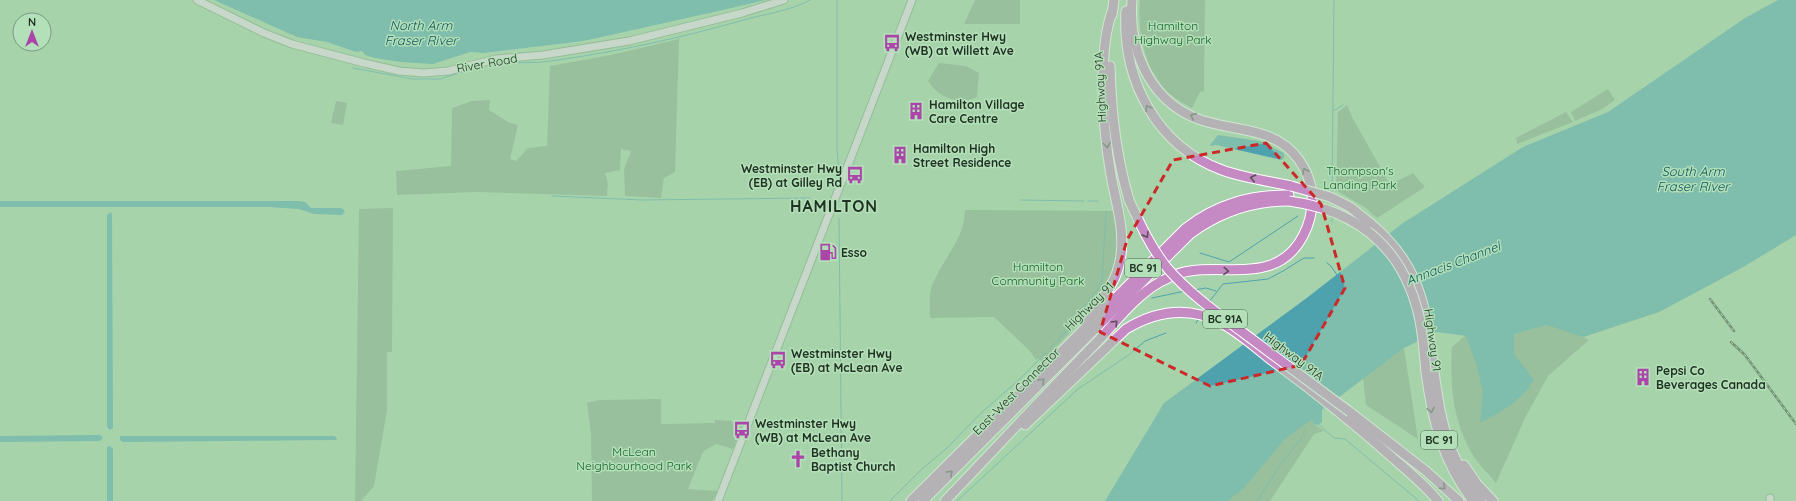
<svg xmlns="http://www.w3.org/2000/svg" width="1796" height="501" viewBox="0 0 1796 501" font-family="Quicksand,sans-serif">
  <rect width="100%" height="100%" fill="#a7d3ac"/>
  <!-- green -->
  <g fill="#86a88a">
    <path d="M975,0h45v24h-56z"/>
    <path d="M1140,0h65l-1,91 -4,1 -8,16c-7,-4 -15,-8 -21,-13 -26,-23 -34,-62 -31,-95z"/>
    <path d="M679,39l-4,133 -11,6 -3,20 -36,-2 -1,-27 7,-18 -10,-2 -1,21 -15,3 3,10 -1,13 -130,-4 -80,3 -1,-24 55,-5 1,-58 20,-7 18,-1 -1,10 19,12 10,3 -8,34 6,2 12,-13 19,-2 3,-80 61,-11z"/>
    <path d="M939,63l27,3 13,7 -2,24c-17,8 -39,1 -49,-16z"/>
    <path d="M1608,89l7,11 -13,9 -27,12 -4,-9z"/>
    <path d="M336,101l11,2 -4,22 -12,-2z"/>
    <path d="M1347,105l5,12 37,66 2,1 22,-11 12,14 -48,31 -11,-10 -30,-18 2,-78z"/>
    <path d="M1566,112l7,10 -56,22 -1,-6z"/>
    <path d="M393,208l-1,144h-5v58l-13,76 -13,15h-6l4,-292z"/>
    <path d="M965,210l150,1c2,17 6,37 1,55 -9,32 -51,71 -74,96l-4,-4 -2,2 -6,-9 -36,-34 -64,1c0,-12 -2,-26 4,-37 12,-27 29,-39 31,-71z"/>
    <path d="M1796,235l-53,32 -84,45 -76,25 6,3 -41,36 -23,42 -29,65c-9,-11 -22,-23 -28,-37 -16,-31 -18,-65 -16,-99l14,-12 22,1 -7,87 25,-73 7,-16 34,-9z"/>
    <path d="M1404,348l14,91 -52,-34 -3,-27z"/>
    <path d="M661,399v25l54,-1v-3l17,1v2h11l-10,26 -17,-5 -11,6 -3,4 -14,35 30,2 -6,10h-120l-1,-67 -4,-31 12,-3z"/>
    <path d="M1312,418l2,6 10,7 -10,3 -44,67h-49l63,-61z"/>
  </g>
  <!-- water -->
  <g fill="#4ea2ae">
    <path d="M211,0h554l-119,30 -81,14 -107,14 -32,9 -34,-4 -33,-8 -33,-12 -28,-4z"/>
    <path d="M1778,0h18v235l-53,32 -84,45 -76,25 -36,-12 -33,9v20l20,26c-14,22 -31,31 -54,43l3,-31 -7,-29 -10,-27 -29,-4 -33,16 -82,62v12l-4,3 -4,-1 -2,-5 -28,21 -40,48 -16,13h-123l59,-98 144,-106 95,-74 120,-76 85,-35 137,-94z"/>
    <path d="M1218,135l41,6 25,12v5l-2,2 -66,-15 -5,1 -1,-1z"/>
    <path d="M0,201h297l8,1 6,6h29l3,1 2,3 -3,3 -28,-1 -15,-5 -31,-2h-268z"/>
    <path d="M111,212l1,3 1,213 -3,2 -3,-3v-212z"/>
    <path d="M100,435l3,3 -3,3 -100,1v-6z"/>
    <path d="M120,436h214l2,1 1,3 -214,2 -3,-2z"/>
    <path d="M110,446l3,3v52h-6v-54z"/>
  </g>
  <!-- pier -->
  <path fill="#a7d3ac" d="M209,0h5l83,37 30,5 29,10 6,-1 3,4 10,3 26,4 32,2 37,-12 13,1 101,-12 183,-41 -1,2 -24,7 -96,23 -80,14 -108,14 -32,9 -35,-4 -33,-8 -32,-12 -29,-4 -34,-13z"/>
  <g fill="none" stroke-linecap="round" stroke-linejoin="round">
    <!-- stream -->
    <g stroke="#4ea2ae" stroke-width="1">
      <path d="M837,0v150l2,22"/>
      <path d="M494,63c21,-1 43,1 64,-3 62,-9 122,-22 182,-39 23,-7 48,-9 70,-21"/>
      <path d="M353,68l59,11h28l39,-12"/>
      <path d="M1333,111l10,-6"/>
      <path d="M1332,193l2,-193"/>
      <path d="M552,196l90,4 168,-2"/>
      <path d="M1021,200l63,1"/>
      <path d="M1088,201h10"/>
      <path d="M839,218l3,283"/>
      <path d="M1332,222v-5"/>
      <path d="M1200,253l29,9 69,-46"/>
      <path d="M1327,263l4,3 6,9"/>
      <path d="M1194,290l12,-2 10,3"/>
      <path d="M1152,298l33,-7"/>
      <path d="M1209,302l14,-18 45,-5 15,-8 21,-13h10"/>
      <path d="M1196,323l3,-5"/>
      <path d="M1319,425l15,13 11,1 74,62"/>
      <path d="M890,501l33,-33 24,-20 33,-34 42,-37 37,-38 19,-23 24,-34 4,-71"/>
      <path d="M957,501l121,-112 52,-35 15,-13 21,-8"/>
      <path d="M1257,501l22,-34 21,-27 6,-11"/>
    </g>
    <!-- secondary casing -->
    <g stroke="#78a27d" stroke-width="9">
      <g id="secondary">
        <path d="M197,0l67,33 28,11 72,19 35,8 24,2 25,-2 48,-12 47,-4 86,-14 113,-28 42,-13"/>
        <path d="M1770,498v3"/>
        <path d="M718,501l194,-501"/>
      </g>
    </g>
    <!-- highway casing -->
    <g stroke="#fff" stroke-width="11">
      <g id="highway">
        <path d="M1126,11c-4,68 30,135 96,159 22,8 46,11 69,16"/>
        <path d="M1112,15l2,-15"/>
        <path d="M1110,66c1,45 6,90 19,134"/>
        <path d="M1370,223c70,57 54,123 73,200 7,29 20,54 38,78"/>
        <path d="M1083,321c15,-17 31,-34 36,-56 8,-30 -3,-61 -8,-90 -8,-44 -14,-125 2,-166"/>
        <path d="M1426,372c6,47 17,90 47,129"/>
        <path d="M1350,412l76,59 33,30"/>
        <path d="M1025,425l101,-96c23,-14 47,-21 75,-14 27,7 51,30 73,47 42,31 82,63 120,97 15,13 31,26 44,42"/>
        <path d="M1464,465l13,19 16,17"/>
        <path d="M911,501l275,-273c31,-24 64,-33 103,-33"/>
        <path d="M923,501l267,-267c30,-22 61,-33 99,-33"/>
        <path d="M945,501c50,-52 100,-106 151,-158 19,-20 39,-47 64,-61 10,-5 19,-10 30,-11 42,-6 88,12 113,-35 7,-13 10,-27 9,-42 -1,-12 -6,-24 -13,-34 -25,-36 -70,-27 -106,-43 -45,-20 -65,-70 -61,-117"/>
      </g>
    </g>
    <!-- secondary -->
    <use href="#secondary" stroke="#eedced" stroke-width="7"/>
    <!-- highway -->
    <use href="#highway" stroke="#c589c3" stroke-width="9"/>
    <!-- rail casing -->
    <g stroke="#304532" stroke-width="2.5">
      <g id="rail">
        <path d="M1710,299l24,32"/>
        <path d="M1731,342l14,13 51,69"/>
      </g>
    </g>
    <!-- rail -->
    <use href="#rail" stroke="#b4e0b9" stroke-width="1" stroke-dasharray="3" stroke-linecap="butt"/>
    <!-- highway-bridge casing -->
    <g stroke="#fff" stroke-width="11" stroke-linecap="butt">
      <g id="highway-bridge">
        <path d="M1291,186l39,11 20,10 20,16"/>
        <path d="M1129,200c11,24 22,48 39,69 22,25 50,45 77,65 35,26 70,52 105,78"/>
        <path d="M1289,201c66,9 112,44 129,111 5,19 6,40 8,60"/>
      </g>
    </g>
    <!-- highway-bridge -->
    <use href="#highway-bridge" stroke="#c589c3" stroke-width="9"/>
  </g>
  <!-- one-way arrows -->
  <defs><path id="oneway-chevron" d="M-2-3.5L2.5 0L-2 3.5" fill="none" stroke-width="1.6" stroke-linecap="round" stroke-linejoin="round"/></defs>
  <g stroke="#5a505a">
    <use href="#oneway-chevron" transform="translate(1148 108) rotate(-121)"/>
    <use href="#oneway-chevron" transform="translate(1193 116) rotate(-156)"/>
    <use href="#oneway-chevron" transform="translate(1107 145) rotate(83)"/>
    <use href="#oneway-chevron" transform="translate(1305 171) rotate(-117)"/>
    <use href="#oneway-chevron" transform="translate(1253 178) rotate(-168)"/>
    <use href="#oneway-chevron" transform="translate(1146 235) rotate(59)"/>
    <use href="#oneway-chevron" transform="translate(1226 271) rotate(2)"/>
    <use href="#oneway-chevron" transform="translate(1115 323) rotate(-46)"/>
    <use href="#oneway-chevron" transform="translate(1042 381) rotate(-45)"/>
    <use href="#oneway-chevron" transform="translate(1431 410) rotate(78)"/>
    <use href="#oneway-chevron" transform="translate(950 473) rotate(-45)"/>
    <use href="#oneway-chevron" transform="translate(1443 487) rotate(42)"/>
  </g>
  <!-- marked area -->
  <path d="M0 0H1796V501H0ZM1266,143l55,61 24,84 -44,77 -91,21 -110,-54 27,-92 46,-80z" fill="#a7d3ac" fill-opacity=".55" fill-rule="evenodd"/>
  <path fill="none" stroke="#cd2828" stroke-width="3" stroke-dasharray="8 5" stroke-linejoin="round" d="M1266,143l55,61 24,84 -44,77 -91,21 -110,-54 27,-92 46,-80z"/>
  <!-- icons -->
  <defs>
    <g id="bus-bare" transform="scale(1.38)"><path d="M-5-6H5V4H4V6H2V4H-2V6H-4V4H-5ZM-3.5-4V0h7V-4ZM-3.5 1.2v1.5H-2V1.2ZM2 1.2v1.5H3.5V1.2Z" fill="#ab45aa" stroke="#b4e0b9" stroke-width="2.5" paint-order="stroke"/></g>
    <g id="building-bare" transform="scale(1.38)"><path d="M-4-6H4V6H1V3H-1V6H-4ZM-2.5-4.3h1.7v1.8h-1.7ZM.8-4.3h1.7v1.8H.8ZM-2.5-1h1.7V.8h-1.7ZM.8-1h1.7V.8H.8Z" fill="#ab45aa" stroke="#b4e0b9" stroke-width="2.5" paint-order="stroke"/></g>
    <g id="fuel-bare" transform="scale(1.38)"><path d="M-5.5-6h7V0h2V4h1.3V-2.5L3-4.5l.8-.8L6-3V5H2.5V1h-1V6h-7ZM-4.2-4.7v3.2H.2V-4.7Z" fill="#ab45aa" stroke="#b4e0b9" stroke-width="2.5" paint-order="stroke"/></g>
    <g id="church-bare" transform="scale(1.38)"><path d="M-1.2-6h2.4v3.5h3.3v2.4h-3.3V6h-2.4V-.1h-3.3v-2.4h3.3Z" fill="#ab45aa" stroke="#b4e0b9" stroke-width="2.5" paint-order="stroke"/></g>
  </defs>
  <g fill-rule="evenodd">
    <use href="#bus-bare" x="892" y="43"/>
    <use href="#building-bare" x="916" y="111"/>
    <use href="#building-bare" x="900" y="155"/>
    <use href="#bus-bare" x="855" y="175"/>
    <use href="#fuel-bare" x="828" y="252"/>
    <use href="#bus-bare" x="778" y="360"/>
    <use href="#building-bare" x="1643" y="377"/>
    <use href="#bus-bare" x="742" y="430"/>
    <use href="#church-bare" x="798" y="459"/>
  </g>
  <g text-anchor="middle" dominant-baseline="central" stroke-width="3" stroke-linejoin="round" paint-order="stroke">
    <!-- shield labels -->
    <g fill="#b4e0b9" stroke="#4c664f" stroke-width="1">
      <rect x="1125" y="259" width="36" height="18" rx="3"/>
      <rect x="1203" y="310" width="44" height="18" rx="3"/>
      <rect x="1421" y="431" width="36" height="18" rx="3"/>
    </g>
    <g font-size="11" font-weight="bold" fill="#203222">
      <text x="1143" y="268">BC 91</text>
      <text x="1225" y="319">BC 91A</text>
      <text x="1439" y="440">BC 91</text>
    </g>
    <!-- park labels -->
    <g font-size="12" fill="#18622b" stroke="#b4e0b9">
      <text x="1173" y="25">Hamilton<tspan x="1173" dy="14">Highway Park</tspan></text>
      <text x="1360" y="170">Thompson's<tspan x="1360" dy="14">Landing Park</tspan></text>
      <text x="1038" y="266">Hamilton<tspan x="1038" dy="14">Community Park</tspan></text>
      <text x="634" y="451">McLean<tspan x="634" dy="14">Neighbourhood Park</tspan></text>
    </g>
    <!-- poi labels -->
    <g font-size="12" font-weight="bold" fill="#203222" stroke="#b4e0b9" text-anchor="start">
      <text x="905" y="36">Westminster Hwy<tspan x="905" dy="14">(WB) at Willett Ave</tspan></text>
      <text x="929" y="104">Hamilton Village<tspan x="929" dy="14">Care Centre</tspan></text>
      <text x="913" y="148">Hamilton High<tspan x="913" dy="14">Street Residence</tspan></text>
      <text x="842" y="168" text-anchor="end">Westminster Hwy<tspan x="842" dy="14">(EB) at Gilley Rd</tspan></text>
      <text x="841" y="252">Esso</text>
      <text x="791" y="353">Westminster Hwy<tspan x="791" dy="14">(EB) at McLean Ave</tspan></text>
      <text x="1656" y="370">Pepsi Co<tspan x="1656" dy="14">Beverages Canada</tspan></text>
      <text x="755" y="423">Westminster Hwy<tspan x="755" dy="14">(WB) at McLean Ave</tspan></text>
      <text x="811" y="452">Bethany<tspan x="811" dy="14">Baptist Church</tspan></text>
    </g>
    <!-- street labels -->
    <g font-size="12" fill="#203222" stroke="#b4e0b9">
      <text transform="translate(487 63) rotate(-10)">River Road</text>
      <text transform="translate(1100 87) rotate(-93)">Highway 91A</text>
      <text transform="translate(1089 306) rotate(-45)">Highway 91</text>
      <text transform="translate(1433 340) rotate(82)">Highway 91</text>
      <text transform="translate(1294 356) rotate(37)">Highway 91A</text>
      <text transform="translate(1016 391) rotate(-45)">East-West Connector</text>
    </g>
    <!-- water labels -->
    <g font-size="13" font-style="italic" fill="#0c565f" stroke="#b4e0b9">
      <text x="421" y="25">North Arm<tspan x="421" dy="15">Fraser River</tspan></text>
      <text x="1693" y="171">South Arm<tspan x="1693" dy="15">Fraser River</tspan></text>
      <text transform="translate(1453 263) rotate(-21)">Annacis Channel</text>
    </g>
    <!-- district labels -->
    <g font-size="16" font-weight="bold" letter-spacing="1" fill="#203222" stroke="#b4e0b9">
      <text x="834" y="206">HAMILTON</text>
    </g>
  </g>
  <!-- north arrow -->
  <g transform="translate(32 32)"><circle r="19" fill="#b4e0b9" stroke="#799a7d"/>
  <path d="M0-3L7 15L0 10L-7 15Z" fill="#ab45aa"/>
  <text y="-6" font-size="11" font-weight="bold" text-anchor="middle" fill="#203222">N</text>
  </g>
</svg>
